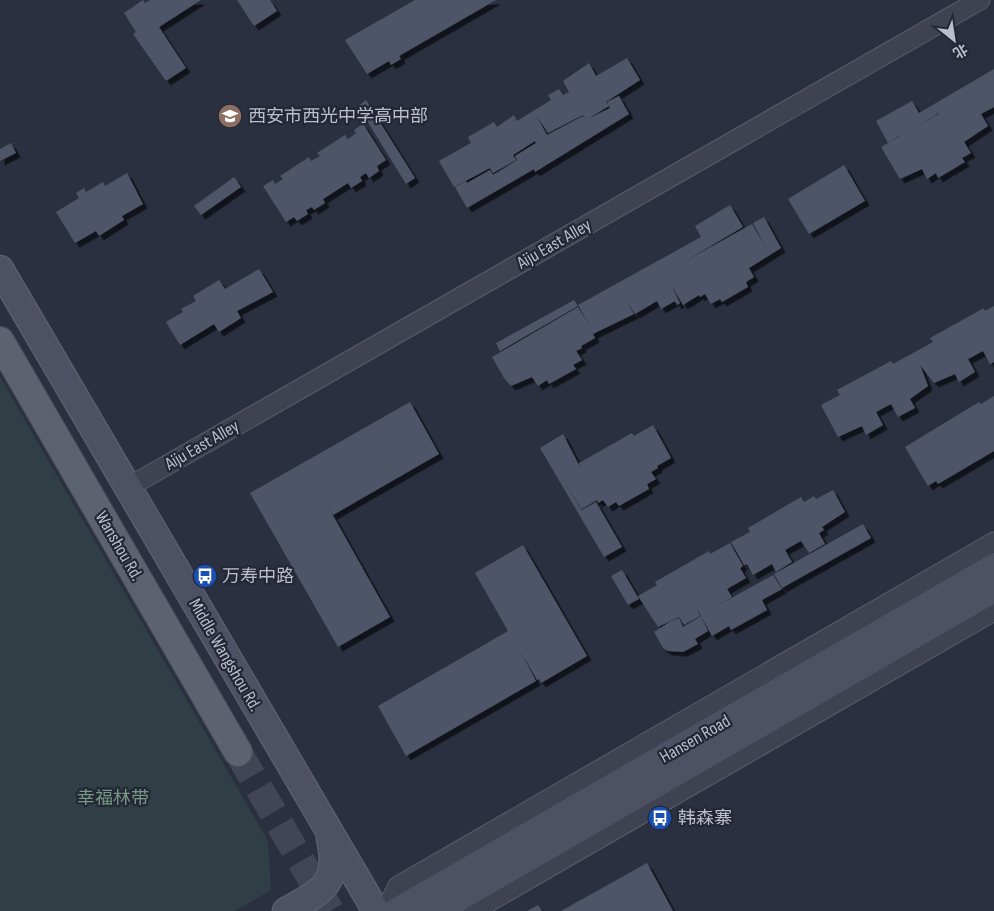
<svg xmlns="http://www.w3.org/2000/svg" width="994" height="911" viewBox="0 0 994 911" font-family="'Sofia Sans Condensed','Noto Sans SC',sans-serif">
  <defs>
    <filter id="shadow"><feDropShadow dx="4.5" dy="4.5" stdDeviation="0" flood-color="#0009"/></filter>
  </defs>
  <rect width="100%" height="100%" fill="#2b3040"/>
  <!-- park -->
  <path fill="#303f45" d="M0,377l268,464 3,49 -36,21h-235z"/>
  <!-- building -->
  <g fill="#4f5567" fill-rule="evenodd" filter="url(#shadow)">
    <path d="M143,0l2,3 5,-3h51l-42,27 27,41 -20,13 -33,-47 3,-2 -12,-19z"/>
    <path d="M237,0h33l7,11 -23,15z"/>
    <path d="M415,0h81l-97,56 2,3 -10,6 -2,-4 -22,13 -22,-34z"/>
    <path d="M627,58l13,22 -34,22 3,4 -21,13 22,-11 -3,-6 12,-6 10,18 -94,58 -1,-3 -67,39 -12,-21 11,-6 1,2 23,-13 3,5 24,-15 -2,-4 21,-13 -1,-2 -22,14 3,5 -23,13 -3,-5 -36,19 -15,-26 32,-18 -3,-6 26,-15 3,5 17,-12 3,6 34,-21 -3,-5 11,-6 4,6 6,-3 -6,-11 26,-18 7,13zM536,115l12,18 35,-18 3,6 -3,-5 -36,19z"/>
    <path d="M994,69v38l-13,7 7,12 -24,16 7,11 -9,5 3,4 -27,16 -2,-5 -9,6 -5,-10 -22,10 -19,-32 18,-10 -2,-3 1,3 -10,6 -12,-22 36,-20 7,12zM936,111l3,3 -26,15 25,-15z"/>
    <path d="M366,100l49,78 -9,6 -48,-78z"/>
    <path d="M363,124l23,36 -9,6 2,5 -10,7 -3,-5 -6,4 2,4 -11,7 -3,-5 -25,16 2,4 -11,7 -2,-3 -6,3 2,4 -11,7 -3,-4 -8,5 -23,-36 10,-6 2,4 8,-5 -3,-3 29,-19 2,4 9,-5 -3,-3 28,-18 3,4 8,-6 -2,-3z"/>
    <path d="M11,143l5,10 -16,8v-12z"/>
    <path d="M844,165l21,36 -56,33 -21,-35z"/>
    <path d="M127,173l16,31 -21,12 2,4 -25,16 -3,-5 -21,12 -19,-31 23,-14 -3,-5 8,-5 2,4 17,-10 2,4z"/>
    <path d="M234,177l7,10 -40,28 -7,-9z"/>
    <path d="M730,205l13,22 -61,36 70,-39 14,24 -13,-25 11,-6 17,31 -32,20 5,9 -8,5 2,5 -26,15 -2,-3 -9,5 -6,-10 -5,3 -1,-2 -16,10 -13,-22 10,20 -3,2 -2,-4 -14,8 -4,-8 -22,13 -8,-12 7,12 -41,20 2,4 -14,8 1,2 -6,3 6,9 -9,5 3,4 -27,15 -2,-4 -9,6 -6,-9 -21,9 -7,-8 -12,-21 86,-50 13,21 -13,-23 123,-68 -6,-11z"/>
    <path d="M259,269l14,23 -36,19 4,7 -22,14 -5,-8 -34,21 -14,-23 17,-10 -2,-3 15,-8 -3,-5 26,-16 6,9z"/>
    <path d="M574,300l4,6 -78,45 -4,-8z"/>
    <path d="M994,306v56l-4,2 -7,-13 -15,8 7,13 -16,10 -4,-8 -21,9 -14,-18 8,21 -18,13 5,9 -17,9 -7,-13 -15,8 7,13 -17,10 -4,-9 -24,11 -17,-32 19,-10 -3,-5 54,-29 2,3 40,-22 -3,-4 54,-30 1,3z"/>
    <path d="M994,396v55l-56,33 -2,-3 -8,5 -23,-39 74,-45 2,2z"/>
    <path d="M410,402l29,52 -106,61 -16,-28 73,130 -52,30 -88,-154z"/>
    <path d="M653,425l18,33 -14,8 1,2 -7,4 5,7 -9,5 2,5 -30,17 -3,-4 -8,5 -5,-7 -5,3 -1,-3 -15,9 -21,-31 21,32 14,-8 26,45 -18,10 -64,-109 23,-14 17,33 -1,-4 53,-30 2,3z"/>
    <path d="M833,490l12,22 -23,15 2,3 -5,3 6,11 -16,9 -8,-12 -16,9 7,12 -16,10 -4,-8 -19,11 -6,-11 -3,1 -13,-23 19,-10 -2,-4 53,-31 3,5 10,-6 2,3z"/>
    <path d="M863,524l8,14 -89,50 -8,-14z"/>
    <path d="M730,543l13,23 -3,2 6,10 -19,11 5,8 -17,10 58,-32 9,14 -20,11 5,10 -36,20 -2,-4 -17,10 -16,-29 4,9 -16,9 -5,-8 -21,10 -20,-31 19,-11 -2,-3 54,-31 1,3z"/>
    <path d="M523,545l64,111 -46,27 -2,-4 -2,1 -16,-28 15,29 -130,75 -28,-50 130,-75 -33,-58z"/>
    <path d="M622,570l17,29 -11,6 -17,-29z"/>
    <path d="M701,616l7,15 -13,8 3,5 -15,8 -15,-1 -5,-3 -9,-16 17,-11 8,-3 4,9z"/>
    <path d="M647,863l26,48h-112z"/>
    <path d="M538,905l4,6h-15z"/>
  </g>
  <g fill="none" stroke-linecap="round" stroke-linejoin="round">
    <!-- primary-tunnel -->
    <path stroke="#414555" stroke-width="28" stroke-dasharray="28 14" stroke-linecap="butt" d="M238,752l92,159"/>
    <!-- minor casing -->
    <g stroke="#5a5e6b" stroke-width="21">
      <g id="minor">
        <path d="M127,488l853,-488"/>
        <path d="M385,911l13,-25 596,-344"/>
        <path d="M473,911l521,-300"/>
      </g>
    </g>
    <!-- secondary casing -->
    <g stroke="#5a5e6b" stroke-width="29">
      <g id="secondary">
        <path d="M0,269l376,642"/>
        <path d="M286,911c37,-21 54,-26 44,-73"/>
        <path d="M397,911l597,-344"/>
        <path d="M436,911l558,-322"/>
      </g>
    </g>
    <!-- primary casing -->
    <g stroke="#484c5a" stroke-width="30">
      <path id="primary" d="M0,341l238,411"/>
    </g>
    <!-- minor -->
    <use href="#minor" stroke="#3f4351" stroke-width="19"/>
    <!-- secondary -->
    <use href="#secondary" stroke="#4d5163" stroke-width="26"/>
    <!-- primary -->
    <use href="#primary" stroke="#5d6270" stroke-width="28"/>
  </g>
  <!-- icons -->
  <defs>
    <g id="school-disc" transform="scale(1.25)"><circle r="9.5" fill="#8d6e63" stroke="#232736"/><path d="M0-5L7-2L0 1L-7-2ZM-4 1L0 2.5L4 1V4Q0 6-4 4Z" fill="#fff"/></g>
    <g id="bus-disc" transform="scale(1.25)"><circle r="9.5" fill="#1a4fb4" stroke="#232736"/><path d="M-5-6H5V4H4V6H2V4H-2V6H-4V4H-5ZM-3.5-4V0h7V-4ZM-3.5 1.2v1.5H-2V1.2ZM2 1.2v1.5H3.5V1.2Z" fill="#fff"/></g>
  </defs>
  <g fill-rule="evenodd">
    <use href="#school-disc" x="230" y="116"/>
    <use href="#bus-disc" x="205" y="576"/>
    <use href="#bus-disc" x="660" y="818"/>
  </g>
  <g text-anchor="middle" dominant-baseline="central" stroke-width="4.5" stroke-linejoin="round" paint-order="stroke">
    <!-- poi labels -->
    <g font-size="18" fill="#bcbfcb" stroke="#232736" text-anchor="start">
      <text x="248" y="116">西安市西光中学高中部</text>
      <text x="222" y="576">万寿中路</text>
      <text x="678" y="818">韩森寨</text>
    </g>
    <!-- street labels -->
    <g font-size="18" fill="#bcbfcb" stroke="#232736">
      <text transform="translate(554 244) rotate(-30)">Aiju East Alley</text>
      <text transform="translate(202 445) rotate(-30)">Aiju East Alley</text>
      <text transform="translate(119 546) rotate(60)">Wanshou Rd.</text>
      <text transform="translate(225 655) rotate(60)">Middle Wangshou Rd.</text>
      <text transform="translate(695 739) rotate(-30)">Hansen Road</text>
    </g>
    <!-- park labels -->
    <g font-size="18" fill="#769884" stroke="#232736">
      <text x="113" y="798">幸福林带</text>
    </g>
  </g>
  <!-- north arrow -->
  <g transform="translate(954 40) rotate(150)" stroke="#232736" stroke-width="4" paint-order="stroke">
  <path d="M0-4L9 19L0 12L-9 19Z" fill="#bcbfcb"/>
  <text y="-8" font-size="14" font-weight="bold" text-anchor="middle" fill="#bcbfcb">北</text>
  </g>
</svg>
